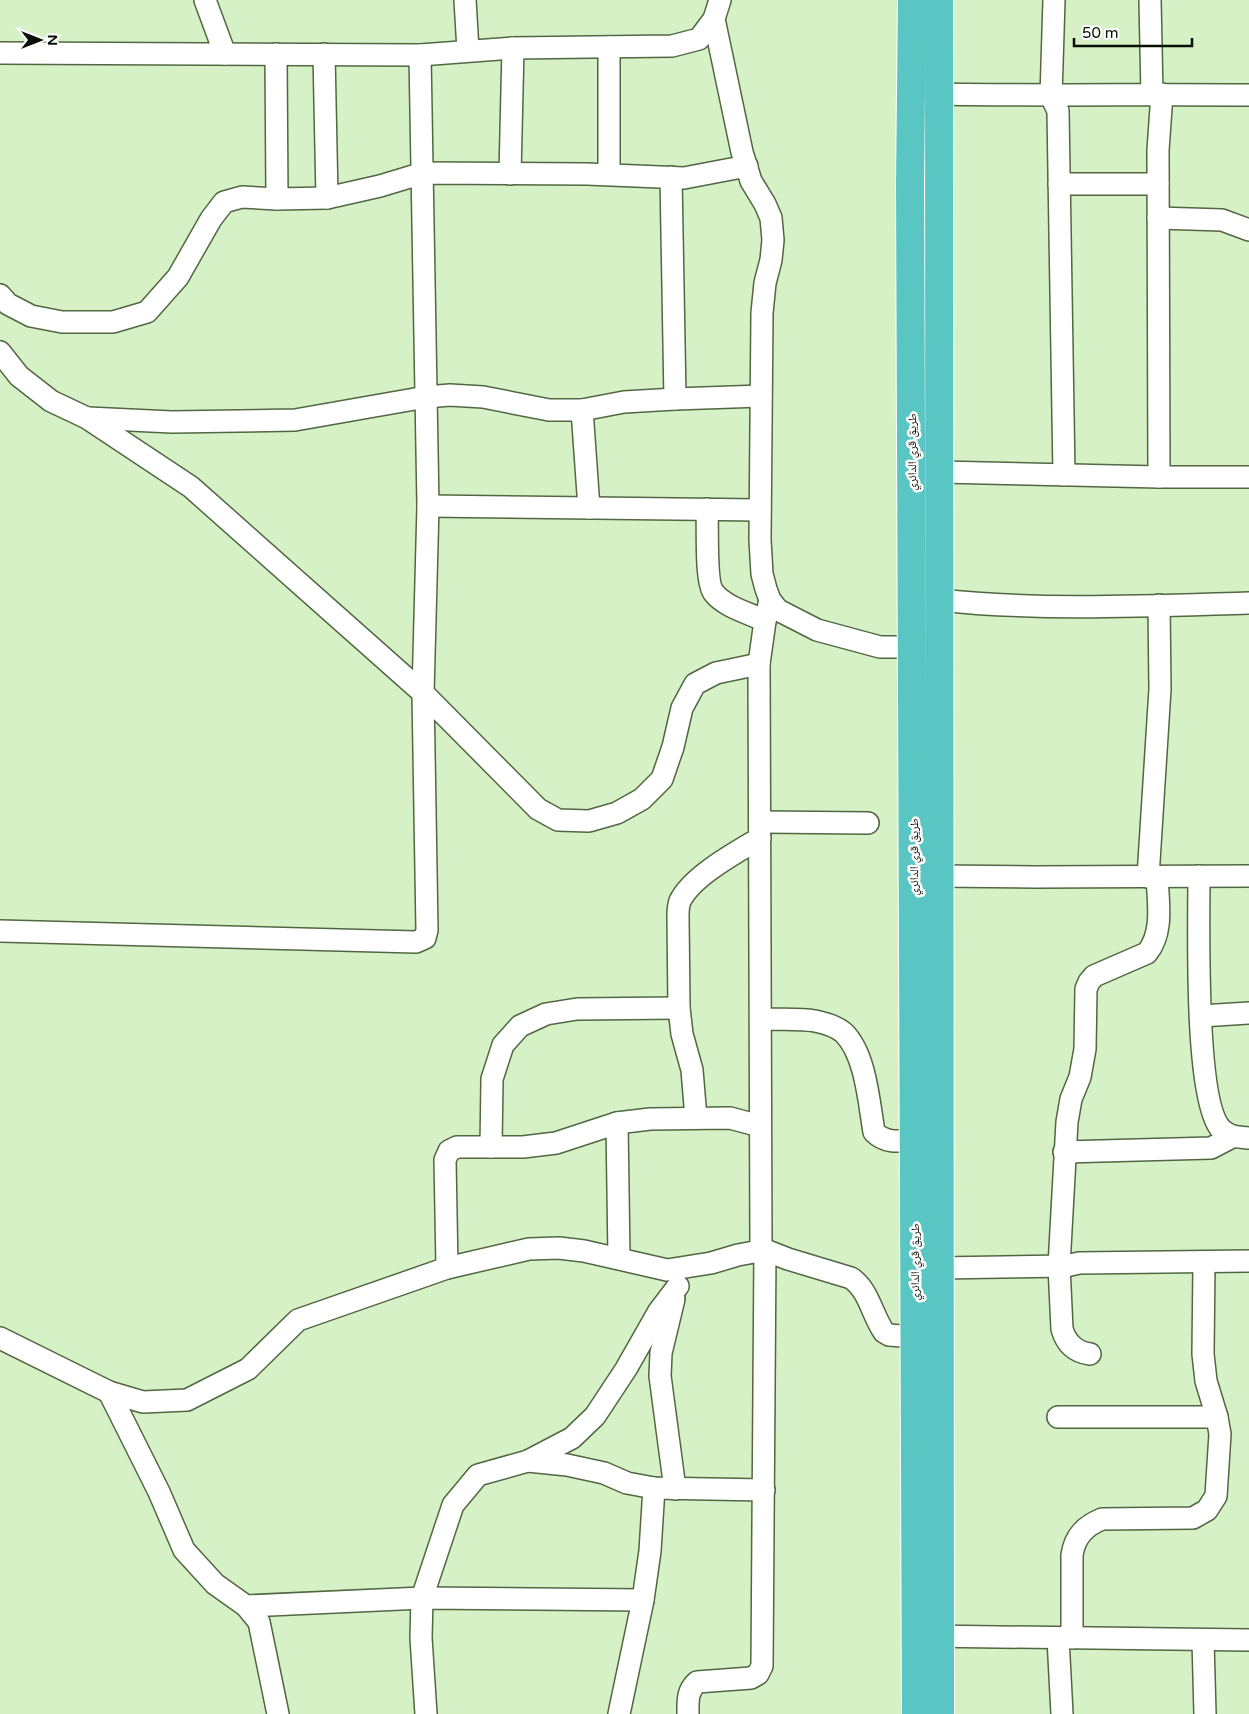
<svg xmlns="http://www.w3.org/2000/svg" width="1249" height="1714" viewBox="0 0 1249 1714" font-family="'Varela Round','Noto Naskh Arabic',sans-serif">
  <rect width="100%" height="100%" fill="#d7f1c7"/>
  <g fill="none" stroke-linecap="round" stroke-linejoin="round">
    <!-- minor casing -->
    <g stroke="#506742" stroke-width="24">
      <g id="minor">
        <path d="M205,0l20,54"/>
        <path d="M465,0l3,50"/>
        <path d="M1054,0l-3,96 7,15 6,364"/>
        <path d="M1150,0l2,94"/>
        <path d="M714,19l28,133 9,29 14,23 6,14 2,22 -2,20 -6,23 -3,30 -2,227 2,34 4,15 4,11 8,10 39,20 63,17h33"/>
        <path d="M609,47v127"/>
        <path d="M0,53l420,2 93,-7 159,-2 27,-7 15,-20 6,-19"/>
        <path d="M276,54l1,145"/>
        <path d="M324,54l3,144"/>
        <path d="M939,94c103,2 207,0 310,1"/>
        <path d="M510,174l3,-126"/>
        <path d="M671,177l4,222"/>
        <path d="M1059,184h99"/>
        <path d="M1158,218l64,2 27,10"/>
        <path d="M0,295l8,9 23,12 31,6h51l34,-10 31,-35 33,-58 13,-17 18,-5 35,2 50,-1 53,-12 43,-13 164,1 97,4 63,-12"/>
        <path d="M0,352l19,24 32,25 36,17 104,69 232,206 115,116 20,11 31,1 28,-8 25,-14 20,-20 11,-32 9,-39 13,-24 21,-11 43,-9"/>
        <path d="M582,410l7,98"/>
        <path d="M88,418l84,4 123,-2 131,-23 24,-2 33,2 66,13h33l42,-8 51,-3 86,-3"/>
        <path d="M940,472l219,5h90"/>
        <path d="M1159,477l-1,-327 4,-56"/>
        <path d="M428,506l332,4"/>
        <path d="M707,509c1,16 -2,74 7,84 11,14 35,20 51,28"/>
        <path d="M939,600c103,11 207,6 310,3"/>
        <path d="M761,822l107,1"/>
        <path d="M938,876l97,1 214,-1"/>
        <path d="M1199,876c0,46 -5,224 22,253 8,8 17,8 28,9"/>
        <path d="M1148,877l12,-188 -1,-84"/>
        <path d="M0,931l416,11 9,-4 2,-8 -4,-237 5,-187 -8,-451"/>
        <path d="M1201,1016l48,-3"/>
        <path d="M761,1019c17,1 37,-1 54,2 10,2 22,6 29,12 22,22 25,70 30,99 12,12 26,9 41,8"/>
        <path d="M696,1118l-4,-48 -10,-36 -3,-26 -1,-91c0,-5 0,-11 2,-16 12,-25 57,-49 80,-63"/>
        <path d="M617,1123l2,135"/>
        <path d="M491,1147l1,-68 11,-34 17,-19 26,-12 31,-5 102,-1"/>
        <path d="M1064,1152l147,-4 21,-11"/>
        <path d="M761,1250l-2,-586 6,-43 5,-21"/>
        <path d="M447,1268l-2,-108 4,-9 8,-4h66l33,-4 61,-20 33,-4 80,-1 30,8"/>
        <path d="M939,1268l127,-2 13,-3 170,-2"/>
        <path d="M674,1299l-13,54 -1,23 15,113"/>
        <path d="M0,1338l109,54 34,10 44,-2 61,-31 50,-49 149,-52 82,-19 30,-1 25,3 83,19 44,-7 27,-8 27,-5 23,9 63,19c18,12 21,37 33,54l5,3 26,2"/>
        <path d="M1090,1354c-15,-2 -24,-11 -28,-25l-3,-63 8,-144 4,-23 9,-22 5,-28 1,-60 3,-7 5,-6 53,-23c17,-21 11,-51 10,-77"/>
        <path d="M109,1392l50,100 25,58 31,34 31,22 13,16 19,92"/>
        <path d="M1058,1417h159"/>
        <path d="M528,1461l39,4 37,8 23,10 27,5 110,2"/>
        <path d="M246,1606l176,-8 221,2"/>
        <path d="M926,1636l323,4"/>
        <path d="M1058,1638l4,76"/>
        <path d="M1072,1638v-83c3,-19 13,-29 30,-36l91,-1 14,-8 9,-14 4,-62 -3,-17 -11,-36 -3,-27 1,-91"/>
        <path d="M1203,1640l2,74"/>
        <path d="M426,1714l-5,-76 1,-40 31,-93 25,-30 50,-14 44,-23 23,-22 31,-47 33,-58 19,-25"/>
        <path d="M619,1714l24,-114 7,-49 4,-63"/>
        <path d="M688,1714c0,-13 -1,-23 9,-32l54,-4 7,-4 4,-8 3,-416"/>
      </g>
    </g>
    <!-- highway casing -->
    <g stroke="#fff" stroke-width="30">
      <g id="highway">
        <path d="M912,0l-2,184 6,1530"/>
        <path d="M939,0l1,1714"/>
      </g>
    </g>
    <!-- minor -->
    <use href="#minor" stroke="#fff" stroke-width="21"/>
    <!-- highway -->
    <use href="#highway" stroke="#5ac6c4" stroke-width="28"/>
  </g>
  <g text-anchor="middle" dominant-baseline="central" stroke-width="5" stroke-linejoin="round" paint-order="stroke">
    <!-- street labels -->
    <g font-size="12" fill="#070f03" stroke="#fff">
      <text transform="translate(912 452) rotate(-90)">طريق قري الدائري</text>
      <text transform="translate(914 857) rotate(-90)">طريق قري الدائري</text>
      <text transform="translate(915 1262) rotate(-90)">طريق قري الدائري</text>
    </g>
  </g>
  <!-- north arrow -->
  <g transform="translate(40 40) rotate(90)" stroke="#ffffff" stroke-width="4" paint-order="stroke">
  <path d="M0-4L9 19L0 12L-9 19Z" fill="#070f03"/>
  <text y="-8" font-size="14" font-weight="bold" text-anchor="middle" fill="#070f03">N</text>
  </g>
  <!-- scale -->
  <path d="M1074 38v8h118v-8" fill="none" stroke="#070f03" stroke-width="2.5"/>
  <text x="1082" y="38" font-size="15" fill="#070f03" stroke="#ffffff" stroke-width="4" paint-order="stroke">50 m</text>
</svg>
